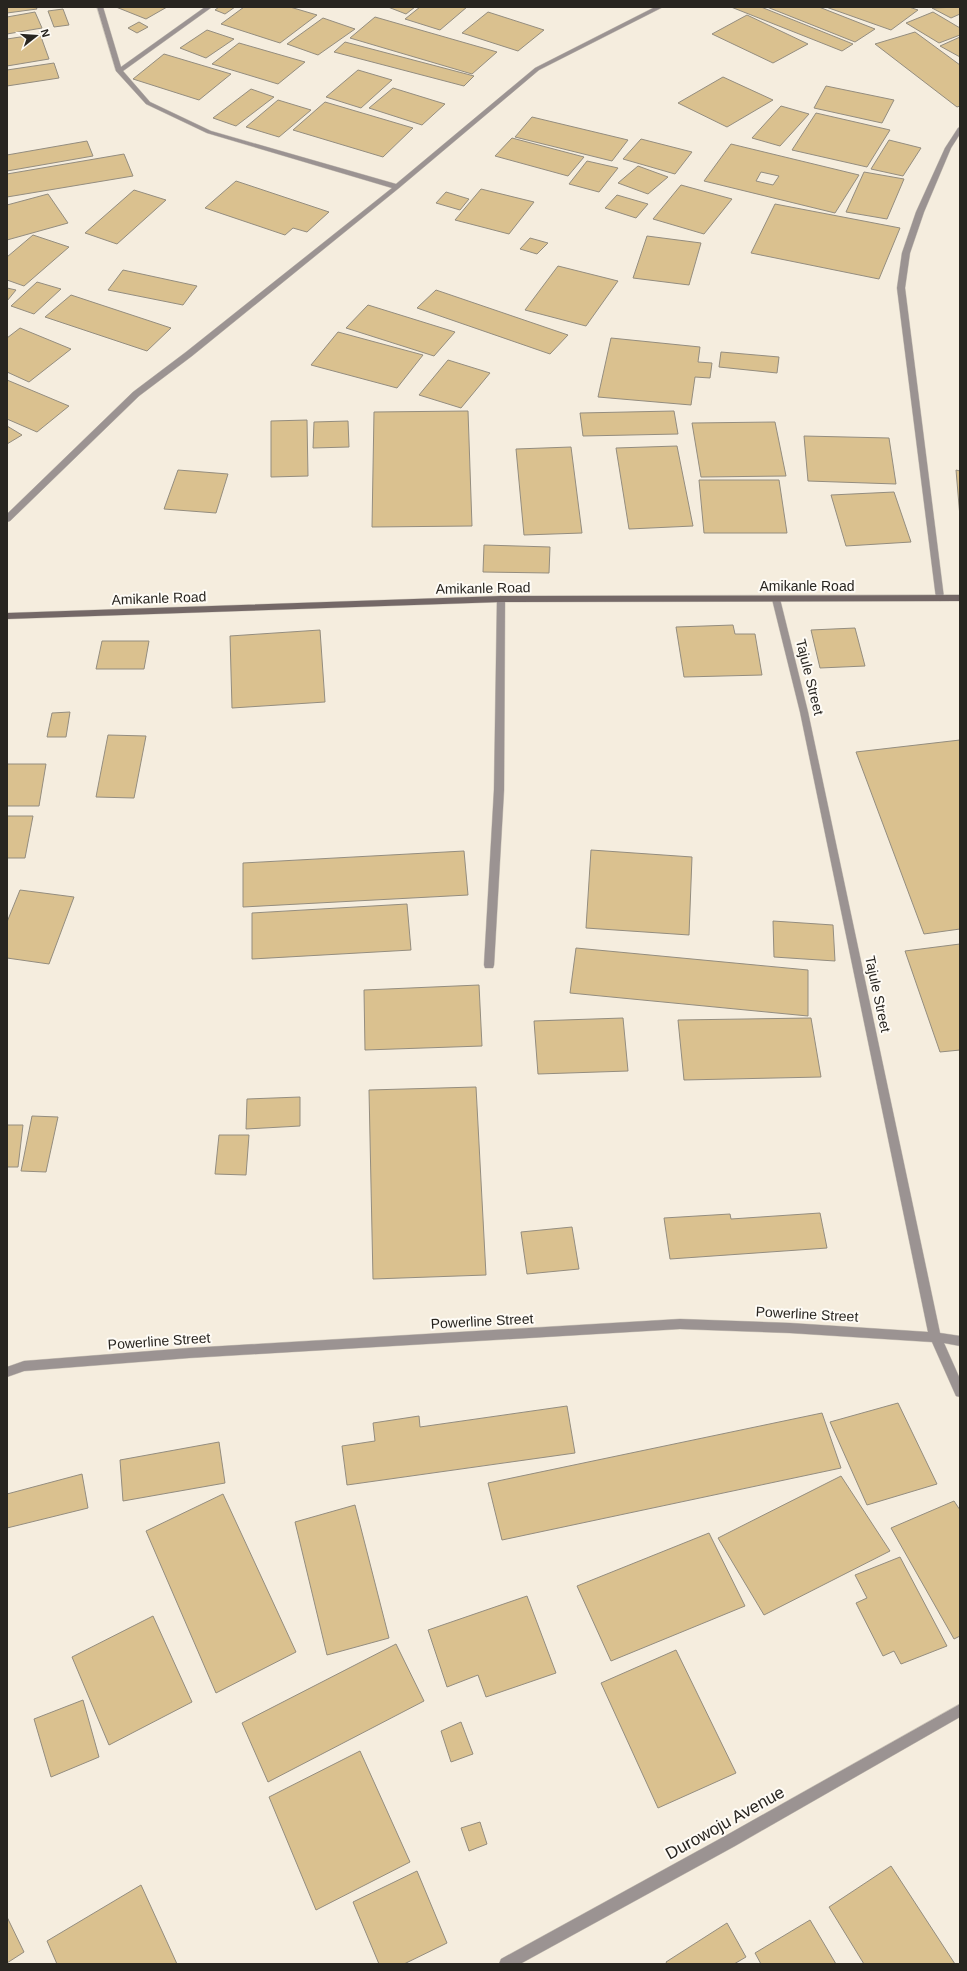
<svg xmlns="http://www.w3.org/2000/svg" width="967" height="1971" viewBox="0 0 967 1971" font-family="Helvetica,sans-serif">
  <rect width="100%" height="100%" fill="#f5edde"/>
  <!-- building -->
  <g fill="#dac18f" stroke="#948d7f" fill-rule="evenodd">
    <path d="M7,7h29l1,2 -30,4z"/>
    <path d="M116,7h51l-21,12z"/>
    <path d="M219,7h16l-10,7 -10,-4z"/>
    <path d="M244,7h46l27,8 -37,28 -59,-19z"/>
    <path d="M388,7h27l-9,7z"/>
    <path d="M420,7h47l-27,23 -35,-11z"/>
    <path d="M731,7h30l92,37 -11,7z"/>
    <path d="M767,7h52l56,22 -20,13z"/>
    <path d="M826,7h83l9,3 -27,20z"/>
    <path d="M960,7v7l-9,4 -19,-10z"/>
    <path d="M63,9l6,16 -15,2 -6,-16z"/>
    <path d="M35,12l7,16 -35,6v-17z"/>
    <path d="M488,12l56,18 -26,21 -56,-18z"/>
    <path d="M933,12l27,16v7l-21,8 -33,-20z"/>
    <path d="M747,15l61,29 -35,19 -61,-29z"/>
    <path d="M375,17l122,35 -25,22 -122,-36z"/>
    <path d="M323,18l32,11 -37,26 -31,-11z"/>
    <path d="M139,22l9,5 -11,6 -9,-5z"/>
    <path d="M207,30l27,9 -28,19 -26,-10z"/>
    <path d="M915,32l45,33v41l-3,1 -82,-63z"/>
    <path d="M40,34l9,25 -42,7v-27z"/>
    <path d="M960,37v20l-20,-11z"/>
    <path d="M345,42l129,34 -10,10 -130,-34z"/>
    <path d="M239,43l66,19 -27,22 -66,-20z"/>
    <path d="M164,54l67,20 -32,26 -66,-21z"/>
    <path d="M54,63l5,15 -52,8v-16z"/>
    <path d="M358,70l34,10 -31,28 -35,-11z"/>
    <path d="M723,77l50,23 -46,27 -49,-24z"/>
    <path d="M826,86l68,14 -12,23 -68,-15z"/>
    <path d="M393,88l52,16 -23,21 -53,-17z"/>
    <path d="M251,89l23,8 -38,29 -23,-8z"/>
    <path d="M278,100l33,10 -32,27 -33,-10z"/>
    <path d="M325,102l88,26 -30,29 -90,-27z"/>
    <path d="M781,106l28,8 -29,32 -28,-8z"/>
    <path d="M816,113l74,17 -23,37 -75,-17z"/>
    <path d="M532,117l96,23 -16,21 -97,-24z"/>
    <path d="M512,138l72,19 -16,19 -73,-20z"/>
    <path d="M641,139l51,13 -17,22 -52,-15z"/>
    <path d="M889,140l32,8 -18,28 -32,-7z"/>
    <path d="M87,141l6,15 -86,15v-16z"/>
    <path d="M731,144l128,31 -24,38 -131,-32zM761,172l18,4 -6,9 -17,-4z"/>
    <path d="M124,154l9,22 -126,21v-23z"/>
    <path d="M587,161l31,7 -19,24 -30,-8z"/>
    <path d="M638,166l30,11 -20,17 -30,-11z"/>
    <path d="M864,172l40,7 -17,40 -41,-7z"/>
    <path d="M236,181l93,31 -22,20 -14,-4 -8,7 -80,-27z"/>
    <path d="M681,185l51,14 -28,35 -51,-15z"/>
    <path d="M481,189l53,13 -25,32 -54,-14z"/>
    <path d="M134,190l32,10 -49,44 -32,-11z"/>
    <path d="M446,192l23,7 -9,11 -24,-7z"/>
    <path d="M48,194l20,29 -61,17v-35z"/>
    <path d="M617,195l31,9 -12,14 -31,-10z"/>
    <path d="M775,204l125,24 -21,51 -128,-26z"/>
    <path d="M33,235l36,12 -45,39 -17,-6v-23z"/>
    <path d="M647,236l54,7 -12,42 -56,-7z"/>
    <path d="M530,238l18,5 -11,11 -17,-5z"/>
    <path d="M558,266l60,15 -32,45 -61,-16z"/>
    <path d="M123,270l74,16 -14,19 -75,-15z"/>
    <path d="M37,282l24,7 -27,25 -23,-8z"/>
    <path d="M7,288l9,2 -9,11z"/>
    <path d="M436,290l132,45 -18,19 -133,-46z"/>
    <path d="M71,295l100,33 -24,23 -102,-34z"/>
    <path d="M368,305l87,27 -21,24 -88,-28z"/>
    <path d="M20,328l51,21 -42,33 -22,-10v-34z"/>
    <path d="M338,332l85,23 -26,33 -86,-23z"/>
    <path d="M611,338l89,9 -2,15 14,1 -2,15 -15,-1 -4,28 -93,-8z"/>
    <path d="M721,352l58,5 -2,16 -58,-6z"/>
    <path d="M448,360l42,13 -29,35 -42,-13z"/>
    <path d="M7,380l62,26 -32,26 -30,-13z"/>
    <path d="M468,411l4,115 -100,1 2,-115z"/>
    <path d="M674,411l4,23 -95,2 -3,-23z"/>
    <path d="M307,420l1,56 -37,1v-56z"/>
    <path d="M348,421l1,26 -36,1 1,-26z"/>
    <path d="M775,422l11,54 -85,1 -9,-54z"/>
    <path d="M7,426l15,9 -15,9z"/>
    <path d="M804,436l85,2 7,46 -88,-3z"/>
    <path d="M677,446l16,80 -64,3 -13,-81z"/>
    <path d="M571,447l11,86 -58,2 -8,-86z"/>
    <path d="M178,470l50,4 -12,39 -52,-4z"/>
    <path d="M956,470l4,1v46z"/>
    <path d="M699,480h80l8,53h-83z"/>
    <path d="M894,492l17,50 -65,4 -15,-51z"/>
    <path d="M484,545l66,2 -1,26 -66,-1z"/>
    <path d="M733,625l2,9h20l7,41 -78,2 -8,-50z"/>
    <path d="M855,628l10,38 -45,2 -9,-38z"/>
    <path d="M320,630l5,72 -93,6 -2,-72z"/>
    <path d="M102,641h47l-5,28h-48z"/>
    <path d="M70,712l-4,25h-19l5,-24z"/>
    <path d="M108,735l38,1 -12,62 -38,-1z"/>
    <path d="M960,740v189l-36,5 -68,-182z"/>
    <path d="M7,764h39l-7,42h-32z"/>
    <path d="M7,816h26l-8,42h-18z"/>
    <path d="M591,850l101,7 -3,78 -103,-7z"/>
    <path d="M464,851l4,44 -225,12v-44z"/>
    <path d="M20,890l54,7 -25,67 -42,-6v-36z"/>
    <path d="M407,904l4,46 -159,9v-46z"/>
    <path d="M773,921l60,4 2,36 -61,-4z"/>
    <path d="M960,944v106l-20,2 -35,-101z"/>
    <path d="M576,948l232,22v46l-238,-23z"/>
    <path d="M479,985l3,61 -117,4 -1,-60z"/>
    <path d="M623,1018l5,53 -90,3 -4,-53z"/>
    <path d="M811,1018l10,59 -137,3 -6,-60z"/>
    <path d="M476,1087l10,188 -113,4 -4,-189z"/>
    <path d="M300,1097v29l-54,3 1,-30z"/>
    <path d="M32,1116l26,1 -12,55 -25,-1z"/>
    <path d="M7,1125h16l-5,42h-11z"/>
    <path d="M219,1135h30l-3,40 -31,-1z"/>
    <path d="M820,1213l7,35 -157,11 -6,-41 66,-4 1,5z"/>
    <path d="M572,1227l7,42 -52,5 -6,-42z"/>
    <path d="M898,1403l39,81 -70,21 -37,-83z"/>
    <path d="M567,1406l8,47 -228,32 -5,-39 33,-5 -2,-18 46,-7 1,11z"/>
    <path d="M822,1413l19,55 -339,72 -14,-57z"/>
    <path d="M219,1442l6,41 -102,18 -3,-41z"/>
    <path d="M82,1474l6,34 -81,20v-34z"/>
    <path d="M841,1476l49,75 -126,64 -46,-77z"/>
    <path d="M223,1494l73,158 -80,41 -70,-162z"/>
    <path d="M954,1501l6,9v126l-6,3 -63,-111z"/>
    <path d="M355,1505l34,133 -62,17 -32,-133z"/>
    <path d="M709,1533l36,73 -134,55 -34,-75z"/>
    <path d="M900,1557l47,89 -46,18 -7,-13 -11,5 -27,-53 11,-5 -12,-23z"/>
    <path d="M527,1596l29,77 -70,24 -8,-22 -31,12 -19,-57z"/>
    <path d="M153,1616l39,86 -83,43 -37,-88z"/>
    <path d="M396,1644l28,57 -156,81 -26,-59z"/>
    <path d="M676,1650l60,123 -78,35 -57,-125z"/>
    <path d="M83,1700l16,57 -48,20 -17,-58z"/>
    <path d="M461,1722l12,32 -22,8 -10,-31z"/>
    <path d="M360,1751l50,111 -94,48 -47,-113z"/>
    <path d="M480,1822l7,22 -18,7 -8,-23z"/>
    <path d="M891,1866l64,98h-91l-35,-57z"/>
    <path d="M417,1871l30,72 -43,21h-25l-26,-62z"/>
    <path d="M141,1885l36,79h-120l-10,-23z"/>
    <path d="M7,1917l17,35 -17,11z"/>
    <path d="M810,1920l26,44h-75l-6,-11z"/>
    <path d="M727,1923l19,34 -12,7h-67l-1,-2z"/>
  </g>
  <g fill="none" stroke-linecap="round" stroke-linejoin="round">
    <!-- street casing -->
    <g stroke="#d0c9bc" stroke-width="1">
      <g id="street">
        <path d="M97,7h6l18,60 84,-60h7l-89,64 27,31 61,29 185,53 139,-116 120,-61h8l-124,63 -140,118 -207,168 -53,40 -129,125 -3,1v-8l126,-122 53,-40 206,-164 -185,-55 -61,-29 -30,-33z"/>
        <path d="M960,127v7l-9,14 -27,64 -14,41 -5,35 39,310 -4,3 -4,-3 -39,-310 5,-35 14,-41 29,-64 13,-20z"/>
        <path d="M501,596l4,3 -1,191 -10,175 -1,3h-8l-1,-3 10,-175 3,-191z"/>
        <path d="M776,596l4,3 28,113 132,621 20,3v10l-16,-3 16,36v18l-4,-1 -24,-54 -142,-9 -110,-4 -491,29 -165,13 -17,6v-10l17,-6 165,-13 491,-29 110,4 138,9 -128,-620 -28,-113z"/>
        <path d="M960,1704v13l-225,129 -215,118h-21l2,-5 224,-123z"/>
      </g>
    </g>
    <!-- secondary casing -->
    <g stroke="#d0c9bc" stroke-width="1">
      <path id="secondary" d="M960,595v6l-459,1 -494,17v-6l494,-17z"/>
    </g>
    <!-- street -->
    <use href="#street" fill="#9b9392" fill-rule="evenodd"/>
    <!-- secondary -->
    <use href="#secondary" fill="#746867" fill-rule="evenodd"/>
  </g>
  <g text-anchor="middle" dominant-baseline="central" stroke-width="4" stroke-linejoin="round" paint-order="stroke">
    <!-- street labels -->
    <g font-size="14" fill="#282520" stroke="#fefbf5">
      <text x="807" y="586">Amikanle Road</text>
      <text transform="translate(483 588) rotate(-1)">Amikanle Road</text>
      <text transform="translate(159 598) rotate(-2)">Amikanle Road</text>
      <text transform="translate(810 677) rotate(76)">Tajule Street</text>
      <text transform="translate(878 994) rotate(78)">Tajule Street</text>
      <text transform="translate(807 1314) rotate(3)">Powerline Street</text>
      <text transform="translate(482 1321) rotate(-3)">Powerline Street</text>
      <text transform="translate(159 1341) rotate(-4)">Powerline Street</text>
    </g>
    <!-- near-street labels -->
    <g font-size="17" fill="#282520" stroke="#fefbf5">
      <text transform="translate(725 1823) rotate(-29)">Durowoju Avenue</text>
    </g>
  </g>
  <!-- border -->
  <rect width="967" height="1971" fill="none" stroke="#282520" stroke-width="16"/>
  <!-- north arrow -->
  <g transform="translate(36 36) rotate(73)" stroke="#fefbf5" stroke-width="3" paint-order="stroke">
  <path d="M0-3L7 15L0 10L-7 15Z" fill="#282520"/>
  <text y="-6" font-size="11" font-weight="bold" text-anchor="middle" fill="#282520">N</text>
  </g>
</svg>
